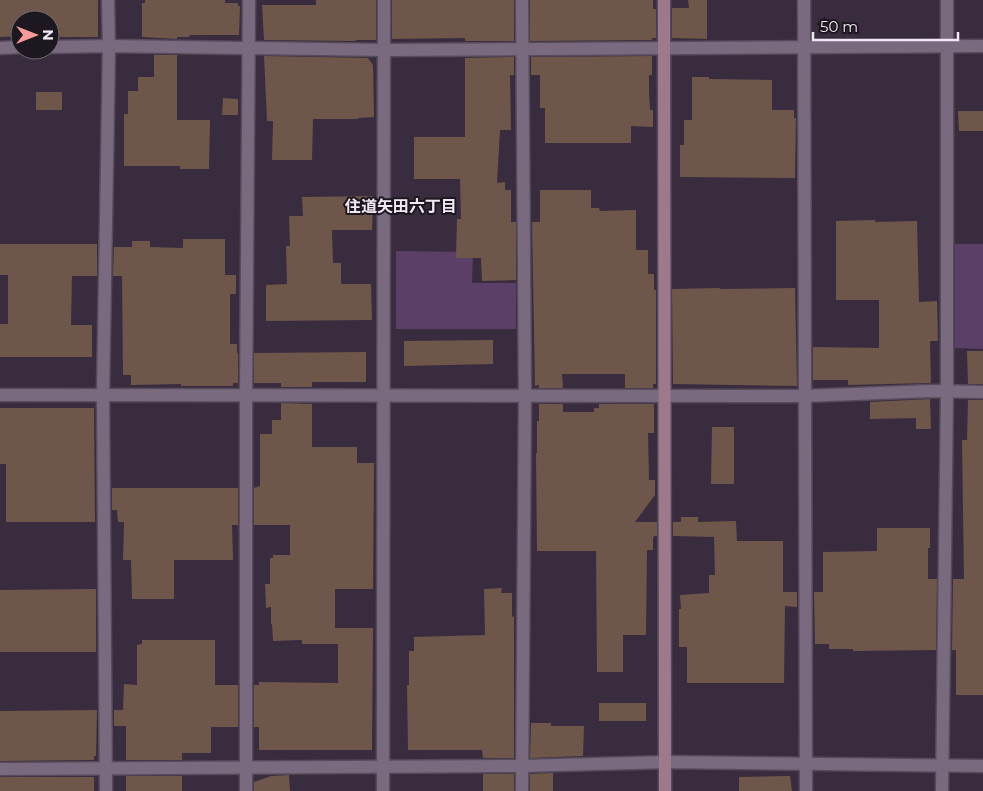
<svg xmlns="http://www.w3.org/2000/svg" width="983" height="791" viewBox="0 0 983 791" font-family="Montserrat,'Noto Sans JP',sans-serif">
  <rect width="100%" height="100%" fill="#392c3f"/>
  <!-- green -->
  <g fill="#5b3f66">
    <path d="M955,244h28v105l-28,-1z"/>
    <path d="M396,251l77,1 -1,31h44v46h-120z"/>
  </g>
  <!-- building -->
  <g fill="#6e564a">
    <path d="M0,0h98v37h-48v-17h-30v16l-20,1z"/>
    <path d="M145,0h80v3h13v3h2l-1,29h-49l-1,2h-12v2l-35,-2v-34h3z"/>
    <path d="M316,0h60v40h-21l1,1 -92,-1 -2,-35h54z"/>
    <path d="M392,0h122v41h-49v-3l-73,1z"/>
    <path d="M530,0h123v9h3v29h-4v2l-122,1z"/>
    <path d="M688,0h19v39l-35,-1v-30h17z"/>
    <path d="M154,55h23v65h33l-1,49h-29v-3h-56v-52h4v-23h10v-14h16z"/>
    <path d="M264,56l104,2 5,7 1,52 -16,1v1h-45l-1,41h-40l1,-39h-6z"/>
    <path d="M652,56v19h-3v17l1,18h3v17l-22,-1v17h-86v-35h-5v-33h-9v-18z"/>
    <path d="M514,57v18h-4l1,55h-11l-3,53 8,-1v8h6v32h5v58l-34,1 -1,-23h-25l1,-39h4l-1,-40h-46v-42h51v-79z"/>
    <path d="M692,77h17v2l63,1v30h22v8h2l-1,60 -115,-1v-32h4v-25h8z"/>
    <rect x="36" y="92" width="26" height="18"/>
    <path d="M223,98l15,1v16h-16z"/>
    <path d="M958,111h25v20h-24z"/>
    <path d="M540,190h51v18h8l1,3 36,-1v40h12v24h6v16h2v94h-3v4h-28v-14h-63l1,14h-24v-3l-4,1 -3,-164h8z"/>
    <path d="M373,196l-1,34h-40l1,33h8v21h30l1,36 -106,1v-36l21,-1 -1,-38h4l-1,-30h14l-1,-19z"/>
    <path d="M875,220v2l42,-1 2,81 18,-1 1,40h-8l1,41 -1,1 -82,2v-5h-35v-33l66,1v-48h-43v-79z"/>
    <path d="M183,239h42v36h11v19h-6v50h7v9h1v30h-5v3h-52v-2l-50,1v-10h-8l-1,-99h-9l1,-29h18v-6h18v6l33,1z"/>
    <path d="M0,244h97v32h-25l-1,49h21v32h-92v-33h8v-49h-8z"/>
    <path d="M720,288v1l75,-1 2,98 -124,-2 -1,-95z"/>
    <path d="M493,340v24l-89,2v-25z"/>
    <path d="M967,351h16v33h-15z"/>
    <path d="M366,352v30h-54v5h-31v-4h-27v-30z"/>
    <path d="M930,399l1,30h-15v-11l-46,1v-17z"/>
    <path d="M968,400h15v295h-27v-45h-4l1,-71h11l-2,-139h5z"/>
    <path d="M281,403l31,1v43h45v16h17l-1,126h-38v39h38l-1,122h-113v-23h-5v-42h5v-3l79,1v-39h-36v-4l-29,1 -1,-17h-1v-17l-5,1 -1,-24h5v-26h3v-3h17v-30h-36v-37l6,-2v-52h12v-14h9z"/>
    <path d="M539,404h24v8h31v-4h5v-4h55v29h-6l1,47h6v15l-20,27h22v14h-3l-1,2v12h-6l-1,85h-23v37h-26l-1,-121h-59l-1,-98h1v-32h2z"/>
    <path d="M0,408h94l1,114h-89v-58h-6z"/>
    <path d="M712,427h22v57h-23z"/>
    <path d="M112,488h126v37h-6l1,35h-59v39h-42l-1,-39h-8l1,-38h-6l-1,-12h-5z"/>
    <path d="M681,517h17v5l38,-1 1,20h46v51h14v15l-12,-1 -1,77h-97v-36h-8v-38h2l-1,-14 29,-2v-18h6l-1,-38 -41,-1v-14h8z"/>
    <path d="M877,528h53v20h-2v31h9l-1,71 -83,1v-2h-24v-5h-14l-1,-52h9v-40l54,-1z"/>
    <path d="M502,588l-1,5h11v24l2,-1v142h-31l-1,-8h-74l-1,-65h2v-34h5v-14l71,-2 -1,-46z"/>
    <path d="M96,589v63h-96v-62z"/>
    <path d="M142,640h73v45h23v42h-27v26h-29v7h-56v-34h-12v-16h9l1,-26 13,1v-40l5,-1z"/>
    <rect x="599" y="703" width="47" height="18"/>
    <path d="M97,710l-1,46h-2v4l-94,1v-50z"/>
    <path d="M531,723h20v3h33l-1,30 -53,2z"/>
    <path d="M553,773v18h-23v-17z"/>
    <rect x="483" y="774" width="31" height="17"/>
    <path d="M289,775l1,16h-36v-9l17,-6z"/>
    <rect x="126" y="776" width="56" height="15"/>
    <path d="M790,776l2,15h-53v-14z"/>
    <rect x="0" y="777" width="94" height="14"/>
  </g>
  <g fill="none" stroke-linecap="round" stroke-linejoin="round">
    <!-- street casing -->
    <g stroke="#564b5b" stroke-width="15">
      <g id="street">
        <path d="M804,0l2,791"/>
        <path d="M50,47l59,-1 276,4 598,-4"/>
        <path d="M0,48l20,-1"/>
        <path d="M0,395l804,1 127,-5 52,1"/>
        <path d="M0,769l522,-3 146,-4 315,4"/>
        <path d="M106,791l-3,-397 6,-348 -1,-46"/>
        <path d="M246,791v-395l3,-396"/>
        <path d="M383,791l1,-791"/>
        <path d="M522,791l3,-394 -3,-397"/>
        <path d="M942,791l5,-400v-391"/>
      </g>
    </g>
    <!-- secondary casing -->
    <g stroke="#564b5b" stroke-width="15">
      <path id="secondary" d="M664,0l1,791"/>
    </g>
    <!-- street -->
    <use href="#street" stroke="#796a7f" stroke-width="12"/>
    <!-- secondary -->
    <use href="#secondary" stroke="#9e798b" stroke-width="12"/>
  </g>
  <g text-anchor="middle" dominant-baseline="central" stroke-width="4" stroke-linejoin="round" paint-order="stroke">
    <!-- neighbourhood labels -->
    <g font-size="16" font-weight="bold" fill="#f1e8f5" stroke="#1d1720">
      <text x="401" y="206">住道矢田六丁目</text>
    </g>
  </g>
  <!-- north arrow -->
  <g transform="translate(35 35) rotate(90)"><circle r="24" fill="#1d1720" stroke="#726b75"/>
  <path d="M0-4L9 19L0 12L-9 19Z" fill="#f59b9a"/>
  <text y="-8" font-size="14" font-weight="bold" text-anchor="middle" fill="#f1e8f5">N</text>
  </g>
  <!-- scale -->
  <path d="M813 32v8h145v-8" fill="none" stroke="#f1e8f5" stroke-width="2.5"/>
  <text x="820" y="32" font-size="15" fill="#f1e8f5" stroke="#1d1720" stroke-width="4" paint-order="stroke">50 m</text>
</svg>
